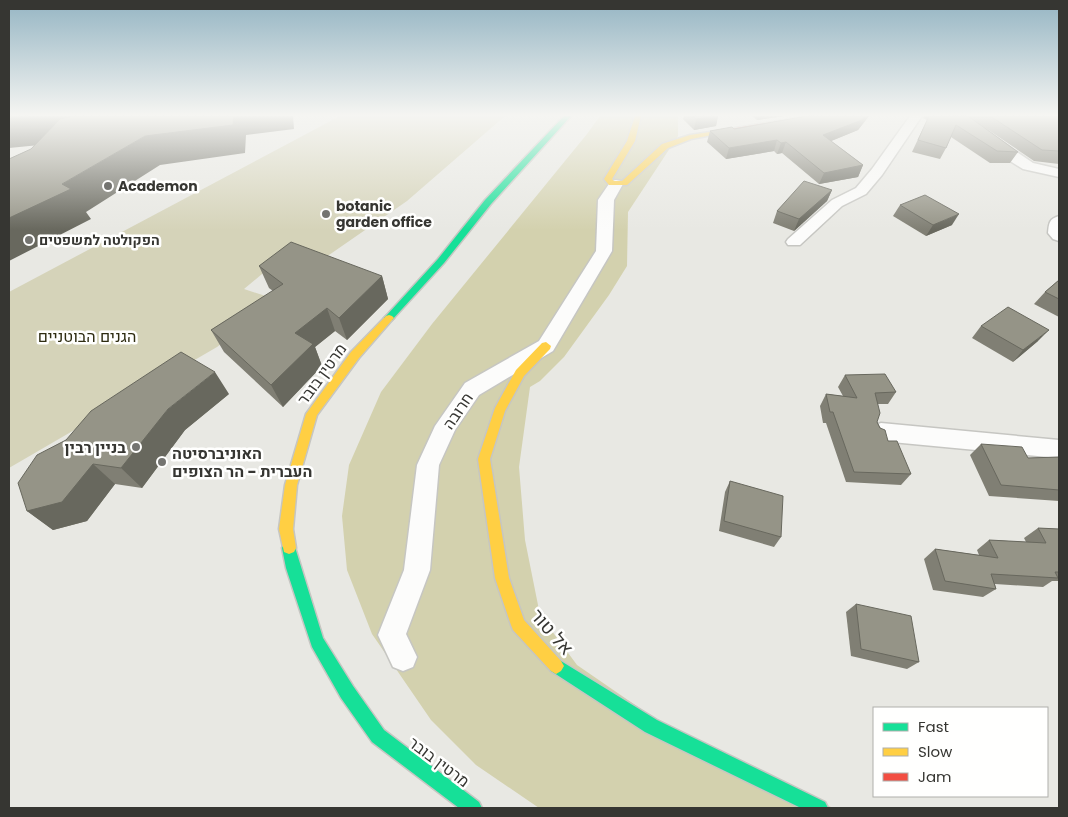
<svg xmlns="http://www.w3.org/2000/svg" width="1068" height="817" viewBox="0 0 1068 817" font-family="Poppins,Heebo,sans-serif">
  <rect width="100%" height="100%" fill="#e8e8e3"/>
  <!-- green -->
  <path fill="#d5d3b9" d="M340,116h165l-98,85 -91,63 -29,-11 -43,36 34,11 -61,47 -208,121v-176z"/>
  <!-- forest -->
  <path fill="#d3d1ae" d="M600,116h78v20l-50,76 -1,54 -18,29 -45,62 -24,24 -10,6 -11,80 6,73 15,75 37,50 96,66 160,77h-294l-63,-43 -45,-45 -59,-86 -25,-64 -5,-54 7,-51 32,-73 51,-68 155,-190z"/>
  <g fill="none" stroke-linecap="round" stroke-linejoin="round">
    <!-- street casing -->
    <g stroke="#c6c6c2" stroke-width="3">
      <g id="street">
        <path d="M910,116h12l-40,59 -16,19 -24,12 -42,39h-12l-2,-3 2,-3 44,-39 24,-12 16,-19z"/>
        <path d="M950,116h14l69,47 26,6v8l-36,-8 -24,-15z"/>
        <path d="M616,180l5,1 2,3 -9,16 -2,51 -59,100 -74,44 -24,35 -16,35 -9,105 -24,64 11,23 -4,10 -10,4 -10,-4 -15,-32 26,-65 13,-105 18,-39 30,-43 74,-42 57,-90 2,-51 13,-19z"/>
        <path d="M1059,216v25l-6,-2 -5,-6c1,-10 1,-14 11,-17z"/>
        <path d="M881,423l178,17v18l-178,-17 -8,-3 -3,-6 3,-6z"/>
      </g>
    </g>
    <!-- fast casing -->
    <g stroke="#c6c6c2" stroke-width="3">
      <g id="fast">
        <path d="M564,116h7l-80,88 -47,59 -52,57h-6l-2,-2 2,-2 52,-57 47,-59z"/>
        <path d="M289,542l5,2 29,94 30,48 31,44 95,72 3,6h-23l-87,-66 -31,-44 -29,-51 -26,-79 -4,-20 2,-4z"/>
        <path d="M556,658l101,62 168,82 3,6h-27l-156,-76 -94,-61 -3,-5 3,-5z"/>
      </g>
    </g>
    <!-- slow casing -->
    <g stroke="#c6c6c2" stroke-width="3">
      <g id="slow">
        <path d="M635,116h6l-6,25 -23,38 2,2h8l40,-37 28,-9 40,-6 3,2 -42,8 -23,9 -41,37h-18l-5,-6 23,-38z"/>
        <path d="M389,315l3,1 2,2 -2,2 -33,38 -42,57 -20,70 -4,44 3,19 -2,4 -5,2 -5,-2 -5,-23 6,-44 21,-71 45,-62 35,-36z"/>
        <path d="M546,342l5,4 -1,3 -26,27 -19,35 -15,48 19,119 15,42 37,41 3,5 -3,5 -5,3 -5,-3 -38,-41 -2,-5 -16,-47 -17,-119 17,-51 21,-38 26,-27z"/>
      </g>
    </g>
    <!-- jam casing -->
    <g stroke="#c6c6c2" stroke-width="3">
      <path id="jam" d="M808,116h9l-14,6 -73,11 -3,-2 3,-2z"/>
    </g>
    <!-- street -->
    <use href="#street" fill="#fcfcfb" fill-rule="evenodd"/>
    <!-- fast -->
    <use href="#fast" fill="#16e098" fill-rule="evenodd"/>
    <!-- slow -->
    <use href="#slow" fill="#ffcf43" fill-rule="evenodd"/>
    <!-- jam -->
    <use href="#jam" fill="#f24e42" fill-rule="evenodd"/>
  </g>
  <!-- wall -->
  <g fill="#807f74">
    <path d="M684,116h34l-2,10 -22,4 -11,-11z"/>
    <path d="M752,116h32l-27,4z"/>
    <path d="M807,116h62l-11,14 -27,11 32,24 -5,12 -39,7 -37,-31 -5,1 -3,-3 -48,8 -19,-17 3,-11 24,-2z"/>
    <path d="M924,116h135v48l-25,-3 -50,-34 34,25 -8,11h-20l-39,-26 -5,11 -6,11 -28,-7 15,-32 -4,-2z"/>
    <path d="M832,190l-5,11 -33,30 -21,-8 4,-12z"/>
    <path d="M900,205l52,20 -26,11 -33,-20z"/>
    <path d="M259,266l123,10 6,23 -41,41 -12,-9 -20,16 7,19 -39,41 -59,-55 -13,-22 62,-39 -4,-3z"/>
    <path d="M1059,280v37l-25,-13 11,-12z"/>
    <path d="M981,326l57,15 -25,21 -41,-24z"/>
    <path d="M845,375l51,17 -8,12h-10l-1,18 11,19 23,33 -10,11 -55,-3 -20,-59h-3l-3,-17 6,-12 17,2 -5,-9z"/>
    <path d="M229,394l-44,36 -43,58 -27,-4 -28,37 -34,9 -26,-19 39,-71z"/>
    <path d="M981,444l47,14 31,-1v44l-70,-5 -19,-41z"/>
    <path d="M730,481l51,56 -7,10 -55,-16 6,-39z"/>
    <path d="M1038,528l21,1v52h-7l-9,6 -48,-3 1,5 -13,8 -50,-7 -9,-31 11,-10 44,6 -2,-5 12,-10 37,2 -2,-4z"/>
    <path d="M856,604l63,58 -12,7 -56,-13 -5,-44z"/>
  </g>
  <!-- shaded-wall -->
  <g fill="#68685e">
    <path d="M28,116h100l-38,24 -81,8v-30z"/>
    <path d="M234,116h59l1,13 -48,6 -1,18 -85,12 -74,47 5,7 -82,42v-43l53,-34 83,-48z"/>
    <path d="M715,116h3l-2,10 -22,4 2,-11z"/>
    <path d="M758,116h26l-27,4z"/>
    <path d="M865,116h4l-11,14 -39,16 4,-11z"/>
    <path d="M777,140l-3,11 -48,8 3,-11z"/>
    <path d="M786,142l-4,11 -5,1 4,-11z"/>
    <path d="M863,165l-5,12 -39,7 5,-11z"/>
    <path d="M832,190l-5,11 -33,30 5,-12z"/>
    <path d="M959,214l-7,11 -26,11 7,-11z"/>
    <path d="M382,276l6,23 -41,41 -8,-22z"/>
    <path d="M327,308l8,23 -20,16 7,19 -39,41 -12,-22 24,-52z"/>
    <path d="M1049,330l-11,11 -25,21 10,-12z"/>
    <path d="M215,372l14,22 -44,36 -43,58 -21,-20 47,-59z"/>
    <path d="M93,464l22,20 -28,37 -34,9 -26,-19z"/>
  </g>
  <!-- building -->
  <g fill="#959487" stroke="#68685e">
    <path d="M9,116h19l-19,2z"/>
    <path d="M74,116h160l-1,9 -88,11 -83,48 9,5 -62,29v-59l22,-10 29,-30z"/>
    <path d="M693,116h22l-19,3z"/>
    <path d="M807,116h58l-3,4 -39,15 40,30 -39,8 -38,-31 -5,1 -4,-3 -48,8 -19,-17 22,-4 2,2z"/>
    <path d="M929,116h39l50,36 -21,-1 -41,-26 -10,23 -28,-8z"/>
    <path d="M990,116h69v35l-17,-1z"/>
    <path d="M804,181l28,9 -33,29 -22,-8z"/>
    <path d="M925,195l34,19 -26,11 -33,-20z"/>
    <path d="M291,242l91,34 -43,42 -12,-10 -32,25 18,11 -42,41 -60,-55 72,-46 -24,-18z"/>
    <path d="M1059,280v19l-14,-7z"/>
    <path d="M1008,307l41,23 -26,20 -42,-24z"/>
    <path d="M181,352l34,20 -47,37 -47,59 -28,-4 -31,38 -35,9 -9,-28 19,-28 29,-15 25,-29z"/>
    <path d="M885,374l11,18 -21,1 5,20 -3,9 3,6 5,2 3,11h9l14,33 -57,-2 -21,-60h-3l-4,-18 31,4 -12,-23z"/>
    <path d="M981,444l41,3 6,11 31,-1v33l-58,-5z"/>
    <path d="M730,481l53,15 -2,41 -57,-16z"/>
    <path d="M1038,528l21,1v43h-4l3,6 -67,-4 5,15 -51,-8 -10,-32 63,9 -9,-18 57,3z"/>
    <path d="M856,604l55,12 8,46 -58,-13z"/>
  </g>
  <!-- sky -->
  <linearGradient id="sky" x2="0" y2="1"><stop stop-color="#95b5c3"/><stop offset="0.5" stop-color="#f5f5f2"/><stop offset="1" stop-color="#f5f5f2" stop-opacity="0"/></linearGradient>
  <rect width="1068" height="230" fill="url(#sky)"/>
  <!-- markers -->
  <g fill="#747470" stroke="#fffffe" stroke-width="2">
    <circle cx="108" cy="186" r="5"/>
    <circle cx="326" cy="214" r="5"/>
    <circle cx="29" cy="240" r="5"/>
    <circle cx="136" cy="447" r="5"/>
    <circle cx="162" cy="462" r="5"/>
  </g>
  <g text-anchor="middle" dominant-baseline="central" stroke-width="5" stroke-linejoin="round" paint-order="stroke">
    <!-- far-poi labels -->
    <g font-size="14" font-weight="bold" fill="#363632" stroke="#fffffe" text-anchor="start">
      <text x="118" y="186">Academon</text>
      <text x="336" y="206">botanic<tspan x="336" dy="16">garden office</tspan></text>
      <text x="39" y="240">הפקולטה למשפטים</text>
    </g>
    <!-- park labels -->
    <g font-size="16" fill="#2e2c11" stroke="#fffffe">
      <text x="87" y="336">הגנים הבוטניים</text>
    </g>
    <!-- street labels -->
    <g font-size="16" fill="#363632" stroke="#fffffe">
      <text transform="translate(322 374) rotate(-54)">מרטין בובר</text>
      <text transform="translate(458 411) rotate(-56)">חרובה</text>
      <text transform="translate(439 762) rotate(37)">מרטין בובר</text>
    </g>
    <!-- poi labels -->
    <g font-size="16" font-weight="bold" fill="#363632" stroke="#fffffe" text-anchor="end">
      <text x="126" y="447">בניין רבין</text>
      <text x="172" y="453" text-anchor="start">האוניברסיטה<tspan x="172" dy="18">העברית - הר הצופים</tspan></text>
    </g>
    <!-- near-street labels -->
    <g font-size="19" fill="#363632" stroke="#fffffe">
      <text transform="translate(552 632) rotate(49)">אל טור</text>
    </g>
  </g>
  <!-- border -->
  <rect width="1068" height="817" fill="none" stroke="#363632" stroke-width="20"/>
  <!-- legend -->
  <rect x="873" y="707" width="175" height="90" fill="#fffffe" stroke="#afafac"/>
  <rect x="883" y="723" width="25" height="8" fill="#16e098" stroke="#afafac"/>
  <text x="918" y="732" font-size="15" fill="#363632">Fast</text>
  <rect x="883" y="748" width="25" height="8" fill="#ffcf43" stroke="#afafac"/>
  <text x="918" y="757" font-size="15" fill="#363632">Slow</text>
  <rect x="883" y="773" width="25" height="8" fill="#f24e42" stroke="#afafac"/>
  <text x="918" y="782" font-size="15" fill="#363632">Jam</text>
</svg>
